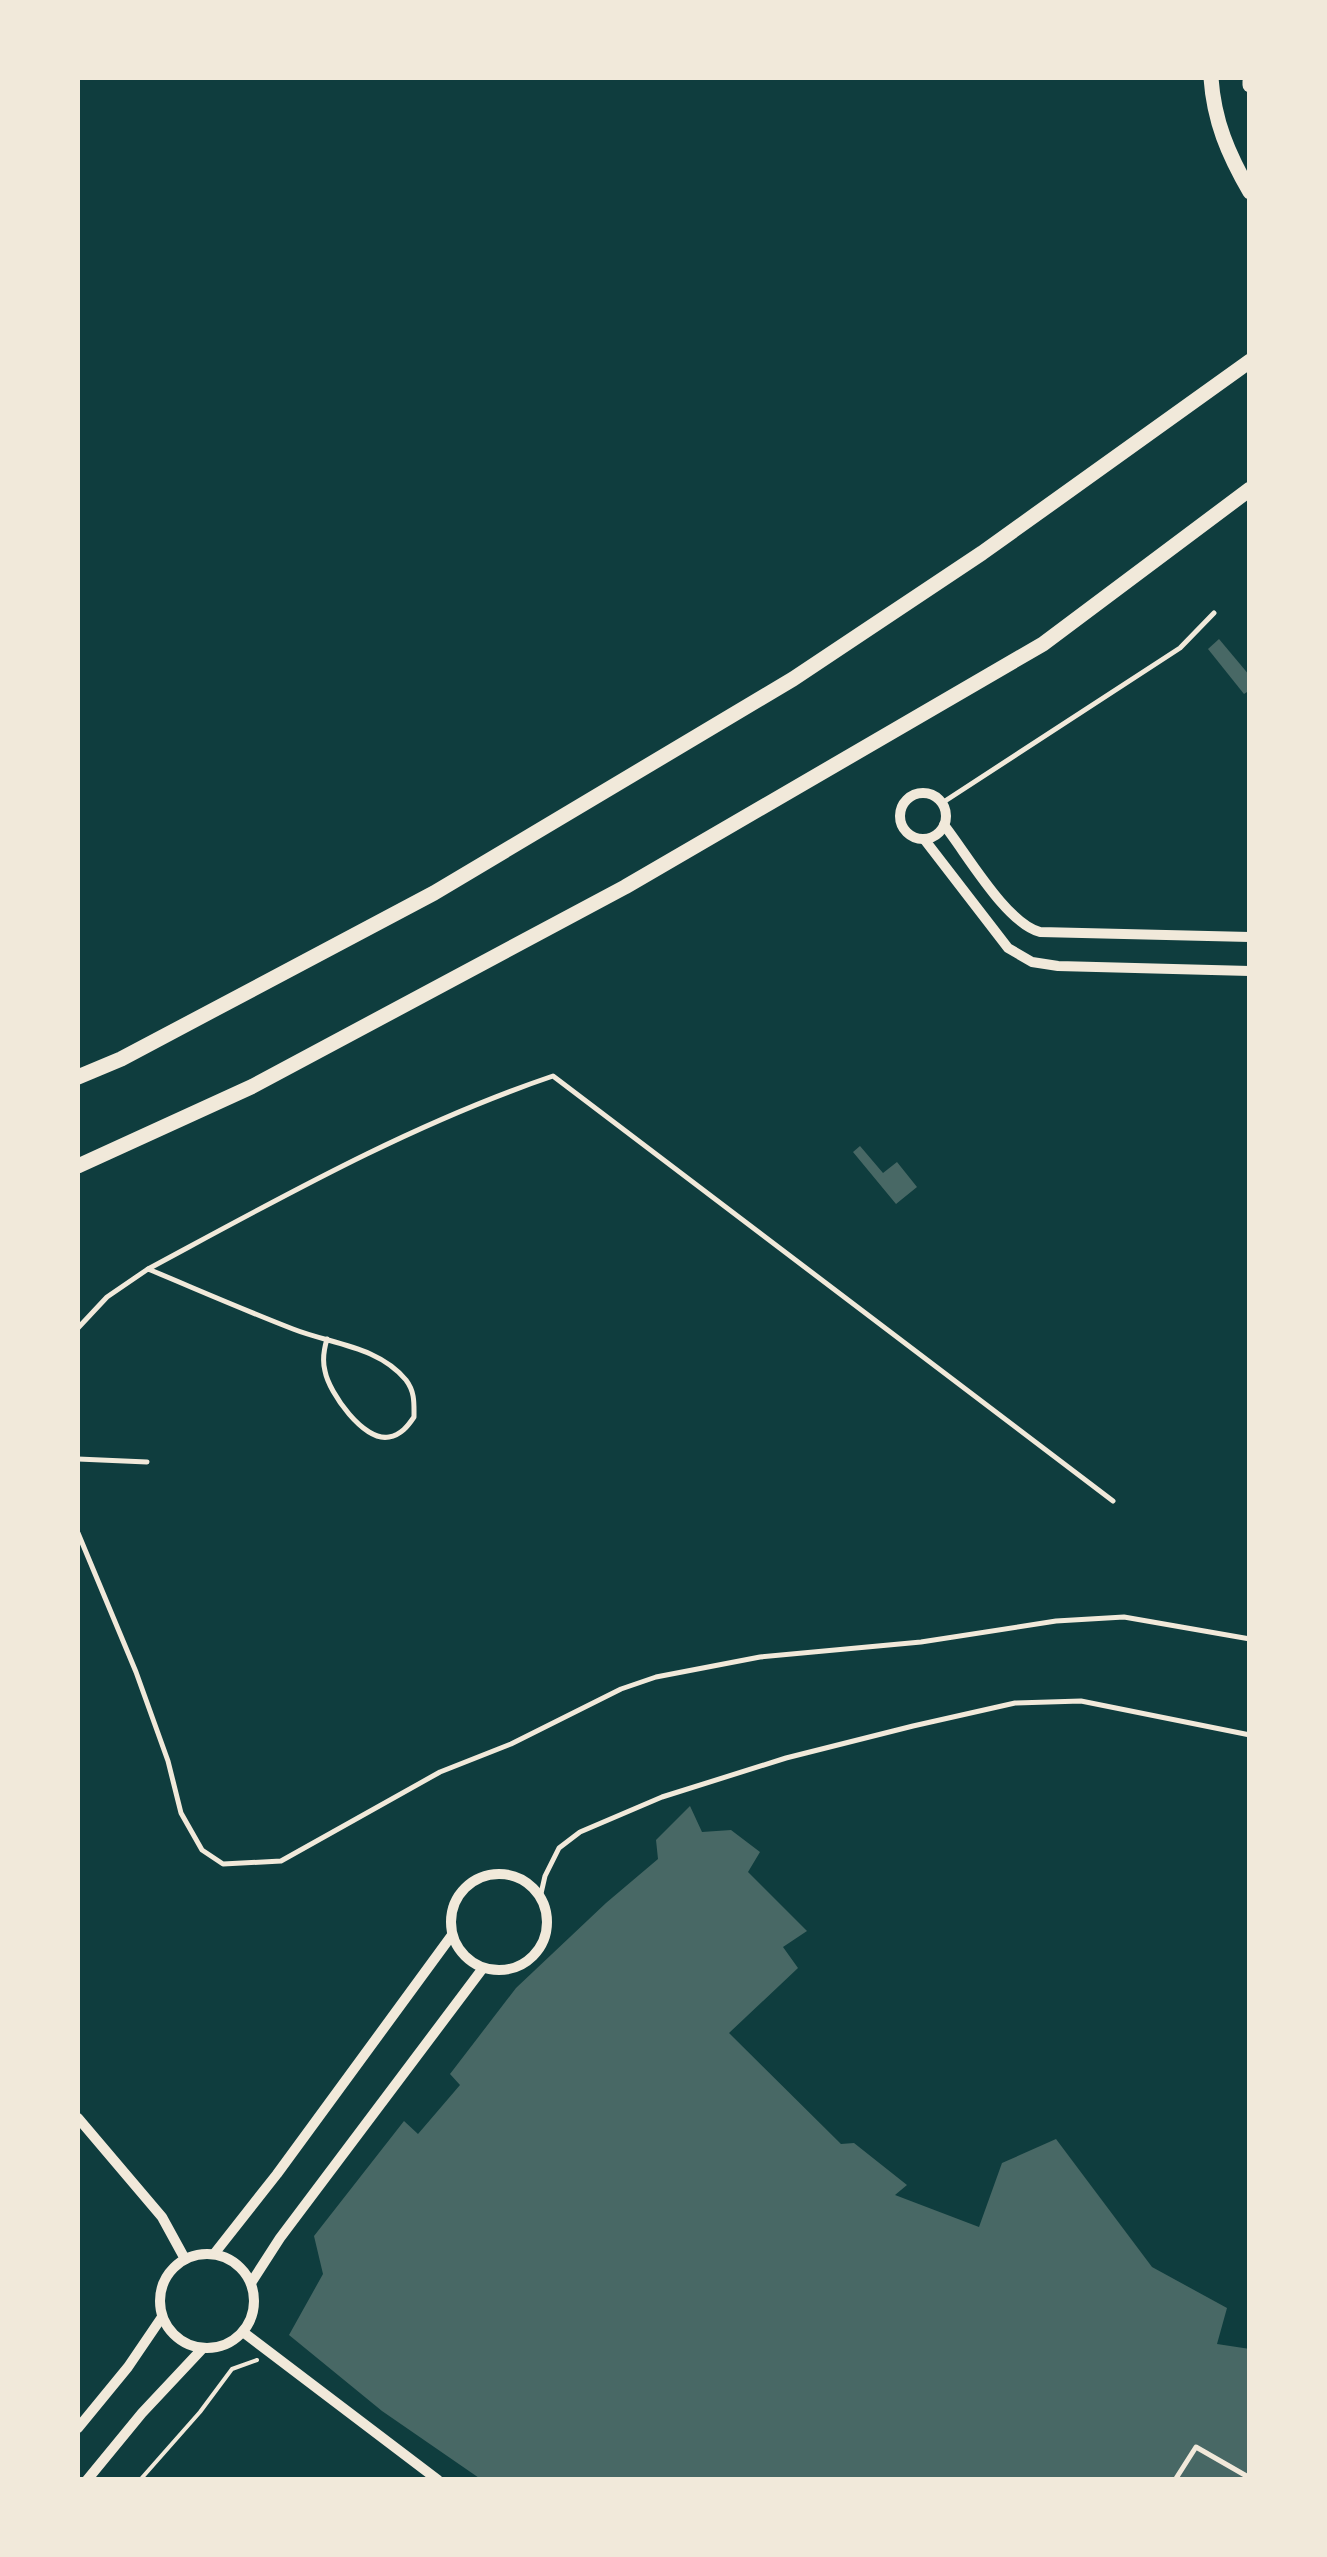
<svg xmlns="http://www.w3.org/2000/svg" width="1327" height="2557" viewBox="0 0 1327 2557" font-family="'IBM Plex Serif',serif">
  <rect width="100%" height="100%" fill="#0f3d3e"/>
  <!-- building -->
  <g fill="#486865">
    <path d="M1219,639l31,37v14l-6,4 -36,-45z"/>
    <path d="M860,1146l23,27 14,-11 20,25 -21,17 -43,-52z"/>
    <path d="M690,1806l12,26 29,-2 29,22 -12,20 59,59 -24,16 15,21 -69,65 112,111 13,-1 53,42 -12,10 84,32 23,-64 54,-24 96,128 75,41 -10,36 33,5v131h-768l-100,-69 -93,-76 34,-61 -9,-38 90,-115 14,13 42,-49 -10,-11 66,-86 90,-85 52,-44 -2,-19z"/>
  </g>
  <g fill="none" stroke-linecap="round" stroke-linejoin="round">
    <!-- path -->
    <path stroke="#f1e9da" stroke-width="4" d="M140,2480l60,-68 32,-43 25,-9"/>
    <!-- service -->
    <g stroke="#f1e9da" stroke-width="5">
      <path d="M942,803l238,-155 34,-35"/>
      <path d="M148,1269c132,-71 263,-145 405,-193l560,425"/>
      <path d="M78,1328l29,-31 41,-28c48,20 96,41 145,60 38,15 85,17 113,51 9,12 8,23 8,37 -6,9 -13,18 -25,20 -25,5 -60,-44 -64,-66 -3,-11 -1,-22 2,-32"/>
      <path d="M78,1459l69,3"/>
      <path d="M78,1533l58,139 32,89 13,52 21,37 21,14 58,-3 159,-89 71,-28 110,-55 35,-12 104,-20 161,-15 135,-21 68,-4 126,22"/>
      <path d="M540,1898l5,-22 14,-28 21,-16 82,-35 124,-39 127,-32 102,-23 66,-2 169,34"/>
      <path d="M1175,2480l21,-33 54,31"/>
    </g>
    <!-- minor -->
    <g stroke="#f1e9da" stroke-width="10">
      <circle cx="923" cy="816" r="23"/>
      <path d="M944,825c23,29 62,98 96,107l210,5"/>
      <path d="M924,839l84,109 24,14 26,4 192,5"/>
      <circle cx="499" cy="1922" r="48"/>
      <path d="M78,2118l84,99 23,42"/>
      <circle cx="207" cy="2301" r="47"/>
      <path d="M214,2254l63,-80 175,-239"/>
      <path d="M251,2283l29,-45 203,-270"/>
      <path d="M243,2332l195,148"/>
      <path d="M78,2428l50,-61 34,-50"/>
      <path d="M87,2480l55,-67 61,-65"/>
    </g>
    <!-- secondary -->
    <g stroke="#f1e9da" stroke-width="15">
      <path d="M1211,78c3,43 17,76 39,114"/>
      <path d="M1250,81v4"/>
      <path d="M78,1077l43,-18 313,-166 359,-214 189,-126 268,-192"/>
      <path d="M78,1166l175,-80 372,-199 418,-243 207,-155"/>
    </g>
  </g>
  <!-- border -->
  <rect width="1327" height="2557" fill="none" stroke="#f1e9da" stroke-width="160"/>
</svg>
